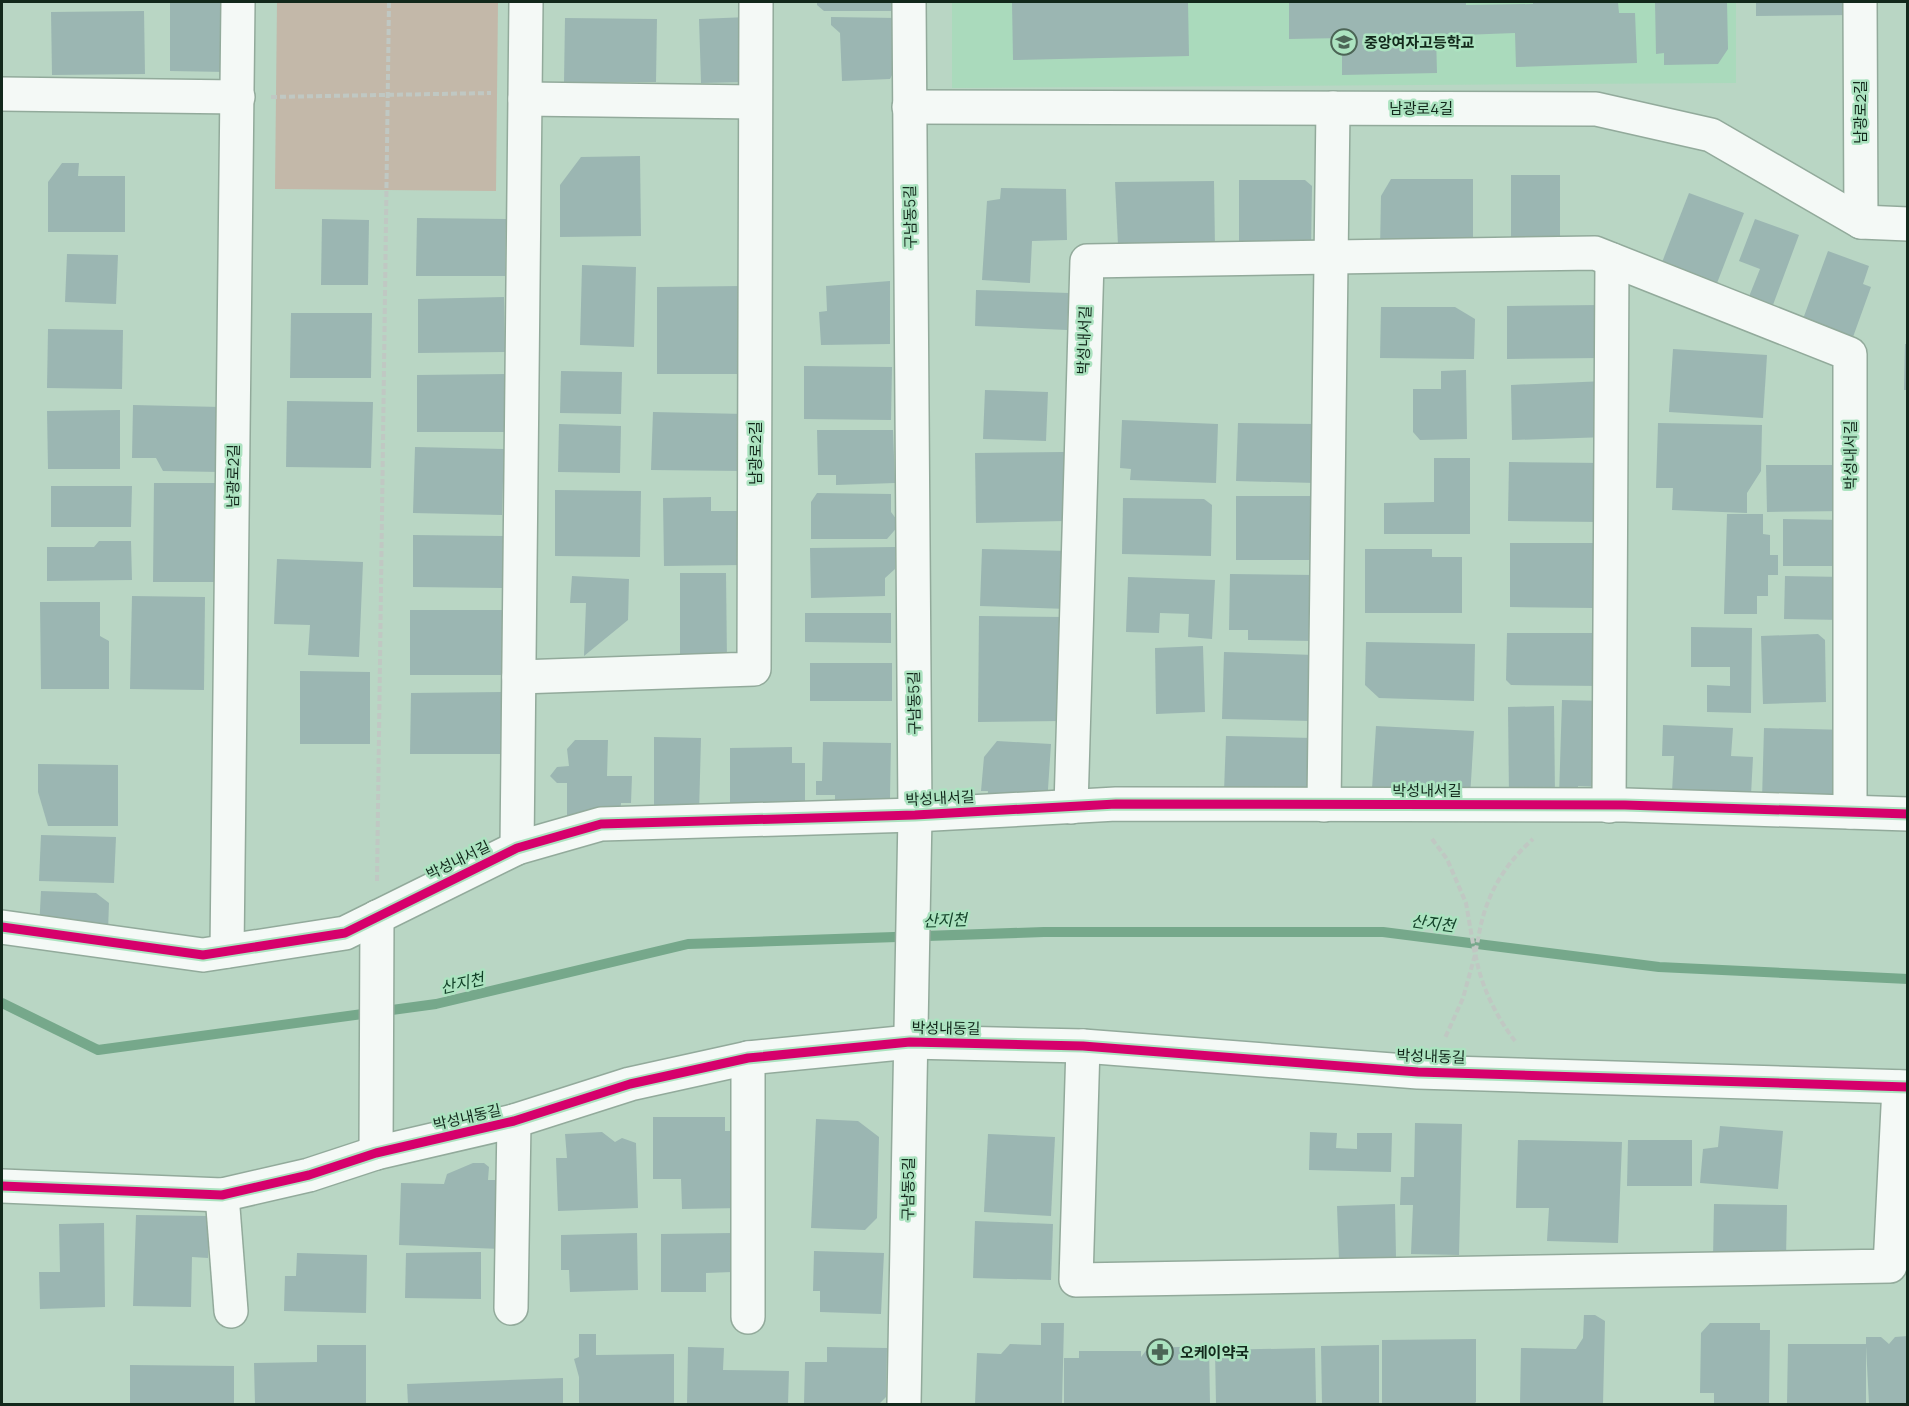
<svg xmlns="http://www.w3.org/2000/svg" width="1909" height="1406" viewBox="0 0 1909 1406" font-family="Manrope,'Noto Sans KR',sans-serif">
  <rect width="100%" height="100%" fill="#b9d6c4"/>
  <!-- built -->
  <path fill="#aadabc" d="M952,2h784v81l-784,5z"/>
  <!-- green -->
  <path fill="#c3b8a9" d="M277,2h221l-2,189 -221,-2z"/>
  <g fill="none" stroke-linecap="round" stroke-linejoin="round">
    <!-- stream -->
    <path stroke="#76a88b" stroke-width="10" d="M2,1003l96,47 338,-46 252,-60 356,-12h339l276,35 249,12"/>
  </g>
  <!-- building -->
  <g fill="#9bb6b2">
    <path d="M170,2h57v70l-57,-1z"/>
    <path d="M817,2h81v9h-74l-7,-6z"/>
    <path d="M1012,2h176l1,54 -176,4z"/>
    <path d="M1289,2h177v3l67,-1v-2h85l1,11h16l2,50 -121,4 -1,-34 -79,3 1,37 -95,2v-37l-53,1z"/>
    <path d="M1655,2h72l1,47 -10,15 -54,1v-12l-8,1z"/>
    <path d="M1756,2h96v13l-96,1z"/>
    <path d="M144,11l1,63 -93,1 -1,-63z"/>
    <path d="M748,17l1,65 -48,1 -2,-64z"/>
    <path d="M831,17l66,1v47l-7,14 -48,2 -2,-48 -9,-8z"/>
    <path d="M565,18l92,1 -1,63h-92z"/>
    <path d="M640,156l1,80 -81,1v-52l21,-28z"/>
    <path d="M62,163h17l-1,13h47v56h-77v-50z"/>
    <path d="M1511,175h49v70l-49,1z"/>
    <path d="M1391,179h82v70h-93l1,-53z"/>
    <path d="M1239,180h66l7,6 -1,66 -72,1z"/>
    <path d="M1214,181l1,68 -97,-4 -3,-63z"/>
    <path d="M1001,188l65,1 1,51 -35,1 -2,42 -48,-3 5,-79 13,-2z"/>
    <path d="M1689,193l55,20 -30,78 -55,-21z"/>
    <path d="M417,218l89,1 -1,57h-89z"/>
    <path d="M322,219l47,1 -1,65h-47z"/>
    <path d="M1755,219l44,16 -29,78 -24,-9 14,-35 -21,-8z"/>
    <path d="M1828,251l41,15 -6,18 8,3 -18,50 -50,-18z"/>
    <path d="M67,254l51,1 -2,49 -51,-2z"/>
    <path d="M582,265l54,2 -2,80 -54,-2z"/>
    <path d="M890,281v63l-69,1 -2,-33 8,-1 -1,-25z"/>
    <path d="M741,286l-1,88h-83v-87z"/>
    <path d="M976,290l93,3 -2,37 -92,-4z"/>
    <path d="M504,297l1,55 -87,1v-54z"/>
    <path d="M1601,305v53l-94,1v-53z"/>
    <path d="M1381,307h74l20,12 -1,40 -94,-1z"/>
    <path d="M291,313h81l-1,65h-81z"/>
    <path d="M48,329l75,1 -1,59 -75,-1z"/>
    <path d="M1905,344h3v46h-4z"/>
    <path d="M1673,349l94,6 -4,63 -94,-6z"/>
    <path d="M804,366l88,1 -1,53 -87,-1z"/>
    <path d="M1466,370l1,69 -47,1 -7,-8v-43h28v-18z"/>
    <path d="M561,371l61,1 -1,42 -61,-1z"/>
    <path d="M507,374l-1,58h-89v-57z"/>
    <path d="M1606,381l2,56 -96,3 -1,-55z"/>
    <path d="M985,390l63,2 -2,49 -63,-2z"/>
    <path d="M287,401l86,1 -2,66 -85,-1z"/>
    <path d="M133,405l88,2 -1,65 -57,-1 -7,-13h-24z"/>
    <path d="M120,410v59h-72l-1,-58z"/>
    <path d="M653,412l92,2 -2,57 -92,-1z"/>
    <path d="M1122,420l96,4 -2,59 -86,-3 1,-11 -11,-1z"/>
    <path d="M1238,423l79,1 -2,59 -79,-2z"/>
    <path d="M1658,423l104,2 -1,46 -14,22v20l-75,-3 1,-22h-17z"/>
    <path d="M559,424l62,2 -1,47 -62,-1z"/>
    <path d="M817,430h76l2,53 -59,2v-10h-18z"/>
    <path d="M415,447l89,2 -2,66 -89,-2z"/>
    <path d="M1064,452l1,69 -89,2 -1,-70z"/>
    <path d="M1434,458h36v76h-86v-31l50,-1z"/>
    <path d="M1509,462l96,1 -1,59 -96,-1z"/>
    <path d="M1766,465h75l6,46 -80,1z"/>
    <path d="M154,483h63l7,62h-9l-1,37h-61z"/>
    <path d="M51,486h81l-1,41h-80z"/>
    <path d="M555,490l86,1 -1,66 -85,-1z"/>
    <path d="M817,493l74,1v18l9,12 -13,15h-76v-37z"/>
    <path d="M1236,496h77l1,64h-78z"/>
    <path d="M711,497v14h32v54l-79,1 -1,-68z"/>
    <path d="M1123,498l81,1 8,6 -1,51 -89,-2z"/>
    <path d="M1727,514h36v20l7,1v20h8v20h-10v21h-11v18h-33z"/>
    <path d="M1783,519l61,1 -1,46h-60z"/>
    <path d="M413,535l91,1 -1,52 -90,-1z"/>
    <path d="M99,541h32l1,39 -85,1v-34h47z"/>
    <path d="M1510,543h85l-1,65 -84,-1z"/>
    <path d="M895,547v22l-10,9v18l-74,2 -1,-50z"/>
    <path d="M982,549l88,2 -2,58 -88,-3z"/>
    <path d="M1365,549h67v8h30v56h-97z"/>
    <path d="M277,559l86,3 -4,95 -51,-2 2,-30 -36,-1z"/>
    <path d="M680,573h46l1,90 -47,1z"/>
    <path d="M1230,574l85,1 -2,66 -65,-1v-10h-19z"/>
    <path d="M572,576l57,3 -1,41 -44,36 2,-53h-16z"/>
    <path d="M1785,576l59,1 -1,43 -59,-1z"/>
    <path d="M1128,577l87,3 -3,59 -24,-2 1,-23 -29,-1 -1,20 -33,-1z"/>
    <path d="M132,596l73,1 -1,93 -74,-1z"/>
    <path d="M40,602h60v34l9,5v48h-68z"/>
    <path d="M410,610h93l-1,65h-92z"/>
    <path d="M805,613h86v30l-86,-1z"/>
    <path d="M979,616l85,1 -1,104 -85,1z"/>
    <path d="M1691,627l61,1 -1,85 -44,-1v-27l23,1v-19h-39z"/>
    <path d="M1507,633h96v53l-92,-1 -5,-5z"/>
    <path d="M1818,634l7,6 1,62 -63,2 -2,-68z"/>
    <path d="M1366,642l109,2 -1,57 -95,-3 -14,-13z"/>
    <path d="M1203,646l2,66 -49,2 -1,-66z"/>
    <path d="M1224,652l90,3 -3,66 -89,-2z"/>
    <rect x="810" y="663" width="82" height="38"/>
    <path d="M300,671l70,1v72h-70z"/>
    <path d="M502,692l-1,62h-91l1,-61z"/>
    <path d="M1562,700l44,1 -3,86 -25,-1v12l-19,-1z"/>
    <path d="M1554,706l1,90h-46l-1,-89z"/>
    <path d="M1663,725l70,3 -2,28 22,1 -2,38 -79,-3 2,-36h-12z"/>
    <path d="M1376,726l98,5 -4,67 -98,-9z"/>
    <path d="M1764,728l84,2 -8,71 -78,-1z"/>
    <path d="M1226,736l87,2 -1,44 -11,14 -77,-4z"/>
    <path d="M654,737l47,1 -2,76h-45z"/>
    <path d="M575,740h33l-1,36h25l-1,27h-10l-1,13 -53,1v-34h-10l-7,-7 7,-9 12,-1 -2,-17z"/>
    <path d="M997,741l54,3 -4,60 -60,4 1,-17h-7l3,-34z"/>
    <path d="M823,742l68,1 -1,55 -12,14h-43v-17h-19v-14h6z"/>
    <path d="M792,747v16h13v50l-75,1v-66z"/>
    <path d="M38,764l80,1v61h-70l-10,-34z"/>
    <path d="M41,835l75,2 -2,46 -75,-2z"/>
    <path d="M41,891l55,2 13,10 -1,28 -69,-2z"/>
    <path d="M653,1117h72v14h17v77l-60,1 -1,-30h-28z"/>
    <path d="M816,1119l42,2 21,16 -2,81 -12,12 -54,-2z"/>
    <path d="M1415,1123l47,1 -3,131 -48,-1 2,-49h-13l1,-28h13z"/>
    <path d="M1720,1126l63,5 -5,58 -78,-6 3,-34 15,-2z"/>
    <path d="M602,1132l13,10 7,-4 14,5 2,65 -80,3 -2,-53h11l-2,-24z"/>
    <path d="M1310,1132l27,1 -1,15 21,1v-16h35l-1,39 -82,-2z"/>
    <path d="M988,1134l67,3 -4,79 -67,-4z"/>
    <path d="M1518,1140l104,2 -4,101 -71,-2 2,-33h-33z"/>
    <path d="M1628,1140h64v46h-65z"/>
    <path d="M473,1163h11l5,4 -1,13h15l-2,69 -102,-4 2,-62 43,1 3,-10z"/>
    <path d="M1395,1204l1,54 -57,2 -2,-54z"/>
    <path d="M1714,1204l73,1 -1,54 -73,-1z"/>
    <path d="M136,1215l73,1 -1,42 -16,-1 -1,50 -58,-1z"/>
    <path d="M975,1221l78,3 -2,56 -78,-2z"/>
    <path d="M104,1223l1,84 -65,2 -1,-37h21l-1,-48z"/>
    <path d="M637,1233l1,57 -68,2 -1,-22h-8v-35z"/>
    <path d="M732,1233v39l-26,1v19h-45v-58z"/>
    <path d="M814,1251l70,2 -3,61 -61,-2v-21h-7z"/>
    <path d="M481,1252v47l-76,-1 1,-45z"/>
    <path d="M297,1253l70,2 -1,58 -82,-2 1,-35h11z"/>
    <path d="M1584,1315h11l10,6 -2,83h-83l1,-56 55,1 7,-11z"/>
    <path d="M1041,1323h23l-2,81h-87l2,-51 24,1 9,-10 31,1z"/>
    <path d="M1710,1323h50v7h10l-1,74h-55v-11h-14l1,-60z"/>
    <path d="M579,1334h17v21l78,-1v50h-95v-27l-5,-18 5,-2z"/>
    <path d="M1908,1336v68h-39l-3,-58v58h-79l1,-60h78v-7h15l8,7 6,-7z"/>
    <path d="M1476,1339v63l-2,2h-92v-64z"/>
    <path d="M317,1345h49v59h-111l-1,-41 63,-1z"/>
    <path d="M1379,1345v59h-57l-1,-58z"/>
    <path d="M1209,1346l1,58h-146v-46h15v-7h62v6l7,-9z"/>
    <path d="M688,1347l36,1 -1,22 66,1 -1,33h-101z"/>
    <path d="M827,1347l60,1 -1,49 -7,7h-75l1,-42h22z"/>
    <path d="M1315,1348l1,56h-100l-1,-54z"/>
    <path d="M130,1365l104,1v38h-104z"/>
    <path d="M563,1378v26h-155l-1,-20z"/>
  </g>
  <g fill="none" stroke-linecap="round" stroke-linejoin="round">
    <!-- minor casing -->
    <g stroke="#92aa9b" stroke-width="36">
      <g id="minor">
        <path d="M1860,2l1,220"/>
        <path d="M2,94l236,3"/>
        <path d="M525,99l230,3"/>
        <path d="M909,107l687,2 115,26 150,87 47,2"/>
        <path d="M519,677l235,-8 2,-667"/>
        <path d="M1324,805l9,-697"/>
        <path d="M1609,806l3,-546"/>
        <path d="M1071,807l16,-546 508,-8 255,101v458"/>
        <path d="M517,848l9,-846"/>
        <path d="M2,927l201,28 142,-22 172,-85 84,-24 314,-9 201,-11 509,1 283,9"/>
        <path d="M227,951l11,-949"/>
        <path d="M1083,1046l-7,234 814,-14 9,-179"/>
        <path d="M376,1153l1,-236"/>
        <path d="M2,1186l220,9 87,-20 67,-22 138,-32 116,-37 118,-26 162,-16 173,4 335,26 490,15"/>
        <path d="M222,1195l9,116"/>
        <path d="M511,1308l3,-187"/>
        <path d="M748,1317v-259"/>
        <path d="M904,1404l11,-589 -6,-813"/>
      </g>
    </g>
    <!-- path -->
    <g stroke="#c0c8c3" stroke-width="4" stroke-dasharray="6 3" stroke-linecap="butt">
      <path d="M271,97l220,-4"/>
      <path d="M1432,839l15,20 19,44 9,52 -12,43 -18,40"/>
      <path d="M377,881l12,-879"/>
      <path d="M1515,1041c-18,-23 -34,-55 -39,-84 -1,-7 2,-16 3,-23 7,-39 25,-69 54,-95"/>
    </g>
    <!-- minor -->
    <use href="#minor" stroke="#f4f9f6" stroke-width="33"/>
    <!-- cycleway casing -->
    <g stroke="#ace3c0" stroke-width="13">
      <g id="cycleway">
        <path d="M2,927l201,28 142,-22 172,-85 84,-24 314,-9 201,-11 509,1 283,9"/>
        <path d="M2,1186l220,9 87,-20 67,-22 138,-32 116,-37 118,-26 162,-16 173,4 335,26 490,15"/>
      </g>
    </g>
    <!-- cycleway -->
    <use href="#cycleway" stroke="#d6006c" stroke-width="9"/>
  </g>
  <!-- icons -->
  <defs>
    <g id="school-ring" transform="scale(1.35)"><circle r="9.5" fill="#ace3c0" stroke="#4c6556" stroke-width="1.5"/><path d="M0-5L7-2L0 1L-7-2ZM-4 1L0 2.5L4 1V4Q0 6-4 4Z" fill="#4c6556"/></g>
    <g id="pharmacy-ring" transform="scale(1.35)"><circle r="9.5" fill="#ace3c0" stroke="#4c6556" stroke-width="1.5"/><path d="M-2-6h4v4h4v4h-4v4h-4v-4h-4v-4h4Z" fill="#4c6556"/></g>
  </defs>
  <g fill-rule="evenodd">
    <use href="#school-ring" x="1344" y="42"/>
    <use href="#pharmacy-ring" x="1160" y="1352"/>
  </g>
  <g text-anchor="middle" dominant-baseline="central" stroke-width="5" stroke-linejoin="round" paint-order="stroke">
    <!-- poi labels -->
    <g font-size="15" font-weight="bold" fill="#12281b" stroke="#ace3c0" text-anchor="start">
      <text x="1364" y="42">중앙여자고등학교</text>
      <text x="1180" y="1352">오케이약국</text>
    </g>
    <!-- street labels -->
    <g font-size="15" fill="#12281b" stroke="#ace3c0">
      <text x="1421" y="108">남광로4길</text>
      <text transform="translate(1860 112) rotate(-90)">남광로2길</text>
      <text transform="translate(910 217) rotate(-91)">구남동5길</text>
      <text transform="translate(1084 340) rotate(-88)">박성내서길</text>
      <text transform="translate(755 453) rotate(-90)">남광로2길</text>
      <text transform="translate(1850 455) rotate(-90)">박성내서길</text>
      <text transform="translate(233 476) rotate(-89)">남광로2길</text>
      <text transform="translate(914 703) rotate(-91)">구남동5길</text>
      <text x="1427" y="790">박성내서길</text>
      <text transform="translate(940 798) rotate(-3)">박성내서길</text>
      <text transform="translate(458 860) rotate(-26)">박성내서길</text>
      <text transform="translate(946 1028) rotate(1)">박성내동길</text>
      <text transform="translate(1431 1056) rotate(2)">박성내동길</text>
      <text transform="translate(467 1117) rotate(-13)">박성내동길</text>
      <text transform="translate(908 1189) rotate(-89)">구남동5길</text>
    </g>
    <!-- water labels -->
    <g font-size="16" font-style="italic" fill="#124128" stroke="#ace3c0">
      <text transform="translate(945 920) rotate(-2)">산지천</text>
      <text transform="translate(1433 923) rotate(7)">산지천</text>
      <text transform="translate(462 983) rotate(-13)">산지천</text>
    </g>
  </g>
  <!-- border -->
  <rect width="1909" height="1406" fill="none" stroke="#12281b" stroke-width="6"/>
</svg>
